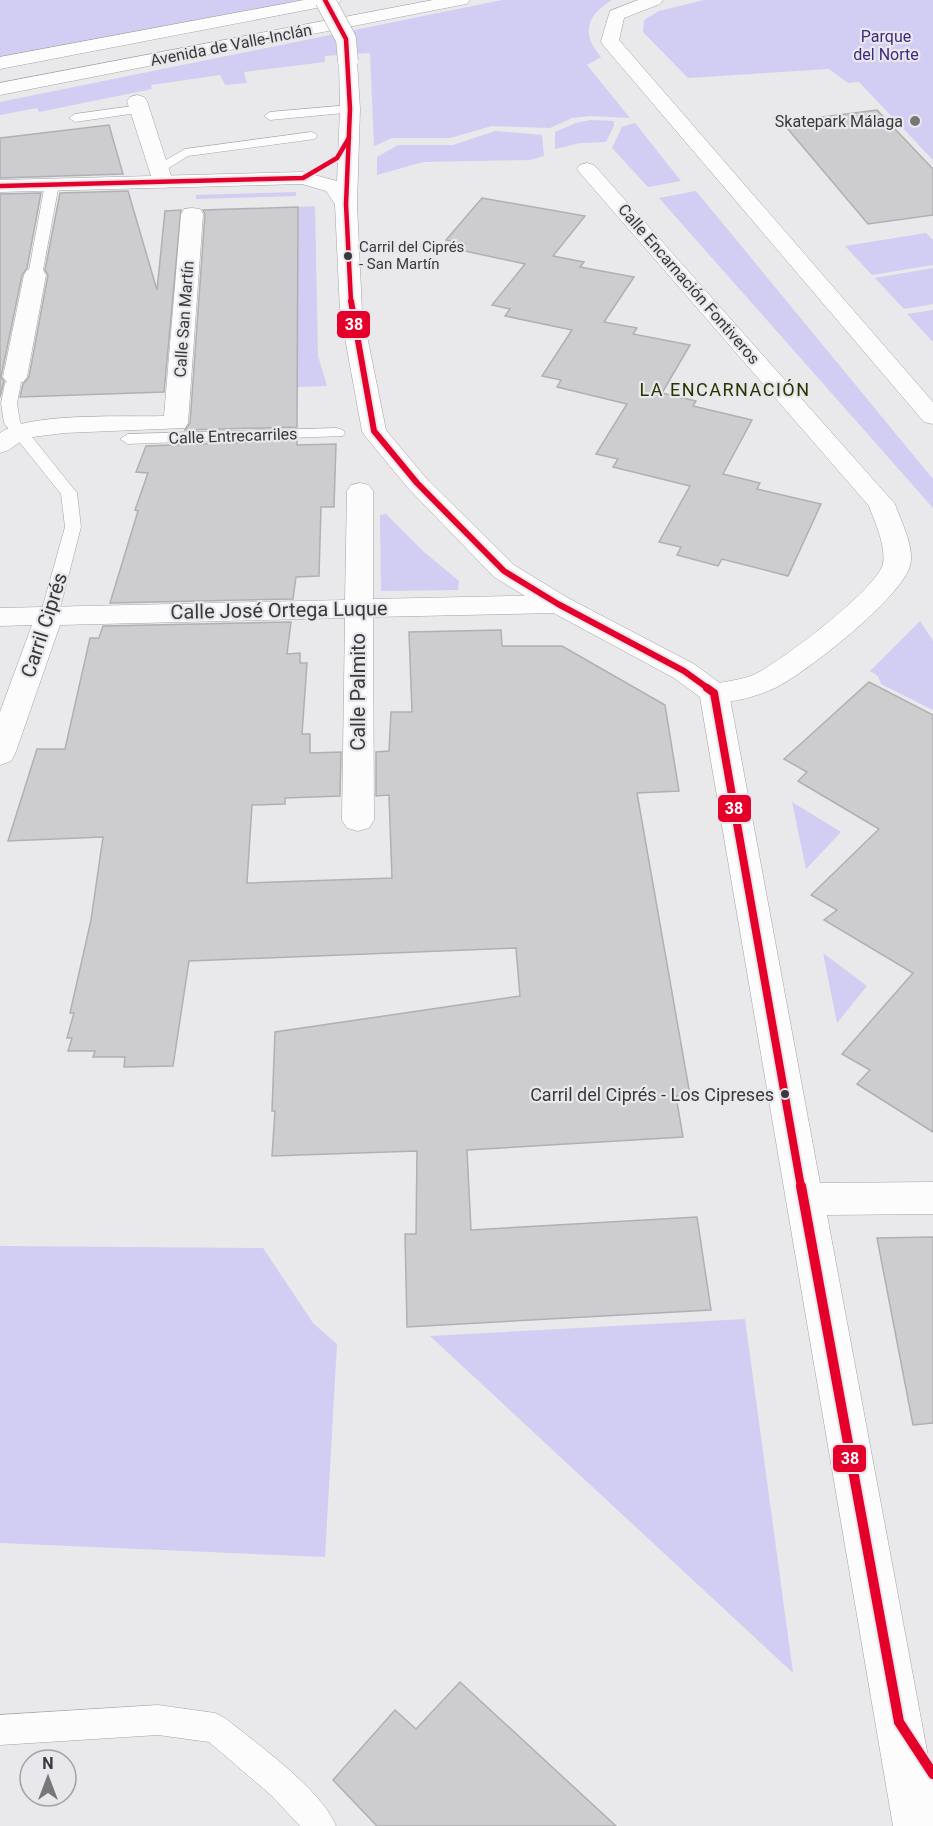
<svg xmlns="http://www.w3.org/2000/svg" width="933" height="1826" viewBox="0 0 933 1826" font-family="Roboto,sans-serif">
  <rect width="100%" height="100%" fill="#e9e8eb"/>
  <!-- green -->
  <g fill="#d2cdf2">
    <path d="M0,0h303l-303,56z"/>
    <path d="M502,0h110c-26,16 -31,33 -11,57l-14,8 43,53 -39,-2 -19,2 -22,10 -58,-2 -42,12h-58l-18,8 -4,-93 -45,3v6l-81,10 3,11 -22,2 -5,-10 -69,10 1,4 -113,23 -2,-4 -37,7v-13z"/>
    <path d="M704,0h229v160l-74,-78 -11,1 -19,-14 -141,9 -45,-46 1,-12 15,-9z"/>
    <path d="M590,120l24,1v5l-8,16 -26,1 -25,6v-17l21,-9z"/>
    <path d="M635,123l46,58 -33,6 -36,-39 10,-21z"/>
    <path d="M495,131l47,4 2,21 -14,4 -107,2 -46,13v-18l21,-12h55z"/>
    <path d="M696,191l237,288v29l-274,-310z"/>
    <path d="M296,192v4l-100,3v-4z"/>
    <path d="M315,206l3,150 9,30 -30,1 1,-180z"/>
    <path d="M926,233l7,7v25l-61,10 -27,-29z"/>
    <path d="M933,268v36l-29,5 -29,-31z"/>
    <path d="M933,310v32l-26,-28z"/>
    <path d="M386,514l38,38 35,29 -1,9 -77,1 -1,-76z"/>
    <path d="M920,621l13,20v69l-52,-26 -3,-8 -8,-5z"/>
    <path d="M792,802l49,30 -35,37z"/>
    <path d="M823,953l44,33 -30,37z"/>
    <path d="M0,1246l263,2 50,75 24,21 -12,213 -325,-14z"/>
    <path d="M745,1319l48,354 -363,-337z"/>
  </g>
  <!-- building -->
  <g fill="#cdccce" stroke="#b0b0b2" stroke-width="1.5">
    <path d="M877,110l56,59v46l-65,9 -86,-102z"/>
    <path d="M109,125l14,49 -123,4v-40z"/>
    <path d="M128,191l29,99 8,-79 16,-1 -17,182 -144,5 3,-13 6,-7 19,-102 -3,-5 15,-77z"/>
    <path d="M41,193l-14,75 -5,7 -21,102 3,4 -4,16v-203z"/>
    <path d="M482,198l103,18 -32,40 31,6 -4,5 54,10 -30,45 33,6 -4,6 57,11 -28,48 34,8 -3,5 59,14 -29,54 37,9 -3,6 64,15 -33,72 -66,-17 -4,7 -41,-11 4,-8 -22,-5 31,-56 -77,-19 5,-8 -22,-5 31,-50 -70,-17 4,-7 -19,-4 30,-46 -67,-14 5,-7 -18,-4 33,-41 -65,-14 5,-6 -19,-4z"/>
    <path d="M298,207l-1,220 -112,3 5,-7 15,-209 -2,-4z"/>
    <path d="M297,440v5l39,-1 -2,63h-13l-2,69 -23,1 -3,22 -183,4 28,-92 -3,-1 13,-37 -12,-1 10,-26z"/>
    <path d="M291,622l-4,32 13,-1v10h7l-5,71h8v19l31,-1 -1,44 -55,2v6l-33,1 -5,78 145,-5 -3,-83 -13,1v-44l13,-1 2,-39h21l-3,-80 92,-2 1,16h60l103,59 14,86 -42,2 53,302 -14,1 7,41 -216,13 4,80 226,-13 14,93 -304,17 -2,-93h11l1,-83 -145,5 3,-45h-3l3,-79 245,-36 -4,-48 -327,13 -16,105 -49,1 1,-10h-32l2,-6h-27l4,-13h-5l7,-25h-4l21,-93 12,-83 -95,4 29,-92h28l25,-111h9l4,-12z"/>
    <path d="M869,682l64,33v417l-76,-48 13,-14 -28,-16 71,-81 -89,-53 13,-10 -26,-15 68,-66 -81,-48 9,-9 -23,-13z"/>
    <path d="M933,1237v186l-20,2 -36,-187z"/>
    <path d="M460,1682l156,144h-239l-44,-46 62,-70 21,19z"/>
  </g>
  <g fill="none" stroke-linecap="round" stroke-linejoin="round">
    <!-- lane casing -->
    <g stroke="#a3a2a5" stroke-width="1">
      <g id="lane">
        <path d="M140,105l4,1 2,3 -2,3 -69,10 -6,-4 6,-4z"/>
        <path d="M350,105l6,4 -2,3 -84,8 -6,-4 6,-4z"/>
        <path d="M311,132l4,1 2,3 -2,3 -127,17 -24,15h-10l-2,-3 33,-19z"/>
        <path d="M52,180l7,4 -16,86 -7,4 -7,-4 16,-86z"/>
        <path d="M13,378l8,5 -4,20 3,19 57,71 4,34 -23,89 -3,4h-12l-3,-4 25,-89 -4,-33 -57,-71 -3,-20 4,-20z"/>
        <path d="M337,428l6,2 2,3 -2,3 -215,8 -8,-5 8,-5z"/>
        <path d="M158,1705l57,8 10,5c31,25 97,72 111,108h-36l-28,-30 -63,-54 -51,-7 -158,10v-30z"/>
      </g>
    </g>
    <!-- street casing -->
    <g stroke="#a3a2a5" stroke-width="1">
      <g id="street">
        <path d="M137,95l7,2 3,4 26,81 -3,4 -7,2 -7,-2 -3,-4 -26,-81 3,-4z"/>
        <path d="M587,163l7,2 301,339c6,18 20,43 15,62 -9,32 -104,107 -135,122 -19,9 -51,18 -71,12l-5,-7 5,-7c16,-4 34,-5 49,-11 25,-11 124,-86 130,-111 3,-19 -8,-41 -14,-58l-289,-333 -3,-4 3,-4z"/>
        <path d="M192,208l8,1 3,5 -15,209 -3,5 -121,5 -39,5 -16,12 -9,3v-20c27,-21 127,-16 164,-17l17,-202 3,-5z"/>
        <path d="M35,268l8,2 3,5 -19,102 -4,5 -8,2 -8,-2 -4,-5 21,-102 3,-5z"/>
        <path d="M360,483l9,2 4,6v108l185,-4 10,3 4,6 -4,6 -10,3 -185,4 1,203 -5,8 -11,3 -11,-3 -5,-8 3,-202 -285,7 -45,129 -4,7 -11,4v-53l32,-87 -32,1v-18l345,-8 2,-109 4,-6z"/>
      </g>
    </g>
    <!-- secondary casing -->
    <g stroke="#a3a2a5" stroke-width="1">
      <g id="secondary">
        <path d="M638,0h25l-3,4 -36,14 -5,22 314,362v22l-9,-2 -321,-377 -2,-4 9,-30z"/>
        <path d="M348,55l7,2 2,4 3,48 -3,95 5,107 24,119 40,48 88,87 54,33 126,66 30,22 5,7 91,490 113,-1v32l-106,1 106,568v43h-40l-193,-1129 -26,-19 -126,-68 -54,-33 -86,-89 -43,-52 -3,-5 -22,-120 -5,-107 -9,-13 -24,-7 -302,8v-12l303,-8 34,9 3,-72 -1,-48 2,-4z"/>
      </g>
    </g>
    <!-- primary casing -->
    <g stroke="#a3a2a5" stroke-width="1">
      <g id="primary">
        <path d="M304,0h37l-3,4 -6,1 -332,64v-12z"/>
        <path d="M433,0h37l-3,4 -6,1 -461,90v-12z"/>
      </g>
    </g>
    <!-- lane -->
    <use href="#lane" fill="#fcfcfc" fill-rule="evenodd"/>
    <!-- street -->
    <use href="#street" fill="#fcfcfc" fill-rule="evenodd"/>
    <!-- secondary -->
    <use href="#secondary" fill="#fcfcfc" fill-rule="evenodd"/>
    <!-- primary -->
    <use href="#primary" fill="#fcfcfc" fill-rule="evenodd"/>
    <!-- secondary-bridge casing -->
    <g stroke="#a3a2a5" stroke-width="21" stroke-linecap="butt">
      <path id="secondary-bridge" d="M325,0l21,39 2,22"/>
    </g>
    <!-- secondary-bridge -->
    <use href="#secondary-bridge" stroke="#fcfcfc" stroke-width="20"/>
    <!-- bus-1-far3 casing -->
    <g stroke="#e8e7ec" stroke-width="8">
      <g id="bus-1-far3">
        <path d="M325,0l21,39 4,70 -4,95 5,98"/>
        <path d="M0,186l303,-8 34,-20 12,-20"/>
      </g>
    </g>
    <!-- bus-1-far2 casing -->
    <g stroke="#e8e7ec" stroke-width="10">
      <path id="bus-1-far2" d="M351,301l23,130 43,52 87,88 54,33 126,67 25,18"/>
    </g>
    <!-- bus-1-far1 casing -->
    <g stroke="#e8e7ec" stroke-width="12">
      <path id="bus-1-far1" d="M707,688l7,5 87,494"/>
    </g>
    <!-- bus-1 casing -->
    <g stroke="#e8e7ec" stroke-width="14">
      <path id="bus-1" d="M801,1186l98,536 34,52"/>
    </g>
    <!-- bus-1-far3 -->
    <use href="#bus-1-far3" stroke="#e4002b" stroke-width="4.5"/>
    <!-- bus-1-far2 -->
    <use href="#bus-1-far2" stroke="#e4002b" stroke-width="6"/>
    <!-- bus-1-far1 -->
    <use href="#bus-1-far1" stroke="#e4002b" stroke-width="8"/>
    <!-- bus-1 -->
    <use href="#bus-1" stroke="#e4002b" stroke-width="10"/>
  </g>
  <!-- markers -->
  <circle fill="#777679" stroke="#e8e7ec" stroke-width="2" cx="915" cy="121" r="6"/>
  <g fill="#39393b" stroke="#e8e7ec" stroke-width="2">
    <circle cx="348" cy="256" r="5"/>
    <circle cx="785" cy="1094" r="5"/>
  </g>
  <g text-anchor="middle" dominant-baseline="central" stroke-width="4.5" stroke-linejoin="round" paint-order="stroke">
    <!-- far-bus labels -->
    <g font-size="15" fill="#39393b" stroke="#e8e7ec" text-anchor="start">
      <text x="359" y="247">Carril del Ciprés<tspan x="359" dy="17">- San Martín</tspan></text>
    </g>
    <!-- far-park labels -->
    <g font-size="16" fill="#40297e" stroke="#e8e7ec">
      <text x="886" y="36">Parque<tspan x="886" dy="18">del Norte</tspan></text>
    </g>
    <!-- far-street labels -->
    <g font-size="16" fill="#39393b" stroke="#e8e7ec">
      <text transform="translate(231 45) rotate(-11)">Avenida de Valle-Inclán</text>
      <text transform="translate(689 284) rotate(49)">Calle Encarnación Fontiveros</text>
      <text transform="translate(184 319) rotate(-86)">Calle San Martín</text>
      <text transform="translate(233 436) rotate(-2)">Calle Entrecarriles</text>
    </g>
    <!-- far-poi labels -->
    <g font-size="16" fill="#39393b" stroke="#e8e7ec" text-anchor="end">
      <text x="903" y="121">Skatepark Málaga</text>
    </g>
    <!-- far-neighbourhood labels -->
    <g font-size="18" letter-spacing="1.5" fill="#243500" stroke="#e8e7ec">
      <text x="725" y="389">LA ENCARNACIÓN</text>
    </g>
    <!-- bus labels -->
    <g font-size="18" fill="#39393b" stroke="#e8e7ec" text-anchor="end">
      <text x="774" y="1094">Carril del Ciprés - Los Cipreses</text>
    </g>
    <!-- street labels -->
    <g font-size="20" fill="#39393b" stroke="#e8e7ec">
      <text transform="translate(279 610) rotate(-1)">Calle José Ortega Luque</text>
      <text transform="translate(44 625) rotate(-72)">Carril Ciprés</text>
      <text transform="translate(358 692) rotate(-90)">Calle Palmito</text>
    </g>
  </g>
  <g stroke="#e8e7ec" stroke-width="2">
    <rect x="336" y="310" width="35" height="29" rx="6" fill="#e4002b"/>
    <rect x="717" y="794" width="35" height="29" rx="6" fill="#e4002b"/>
    <rect x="832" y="1444" width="35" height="29" rx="6" fill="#e4002b"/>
  </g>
  <g font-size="16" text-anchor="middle" font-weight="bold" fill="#fff">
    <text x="354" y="330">38</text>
    <text x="734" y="814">38</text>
    <text x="850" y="1464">38</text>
  </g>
  <!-- north arrow -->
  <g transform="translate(48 1778)"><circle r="28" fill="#e8e7ec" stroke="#a2a1a5" stroke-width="1.5"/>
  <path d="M0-4.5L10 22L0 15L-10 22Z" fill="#777679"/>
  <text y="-9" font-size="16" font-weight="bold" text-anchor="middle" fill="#39393b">N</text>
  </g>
</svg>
